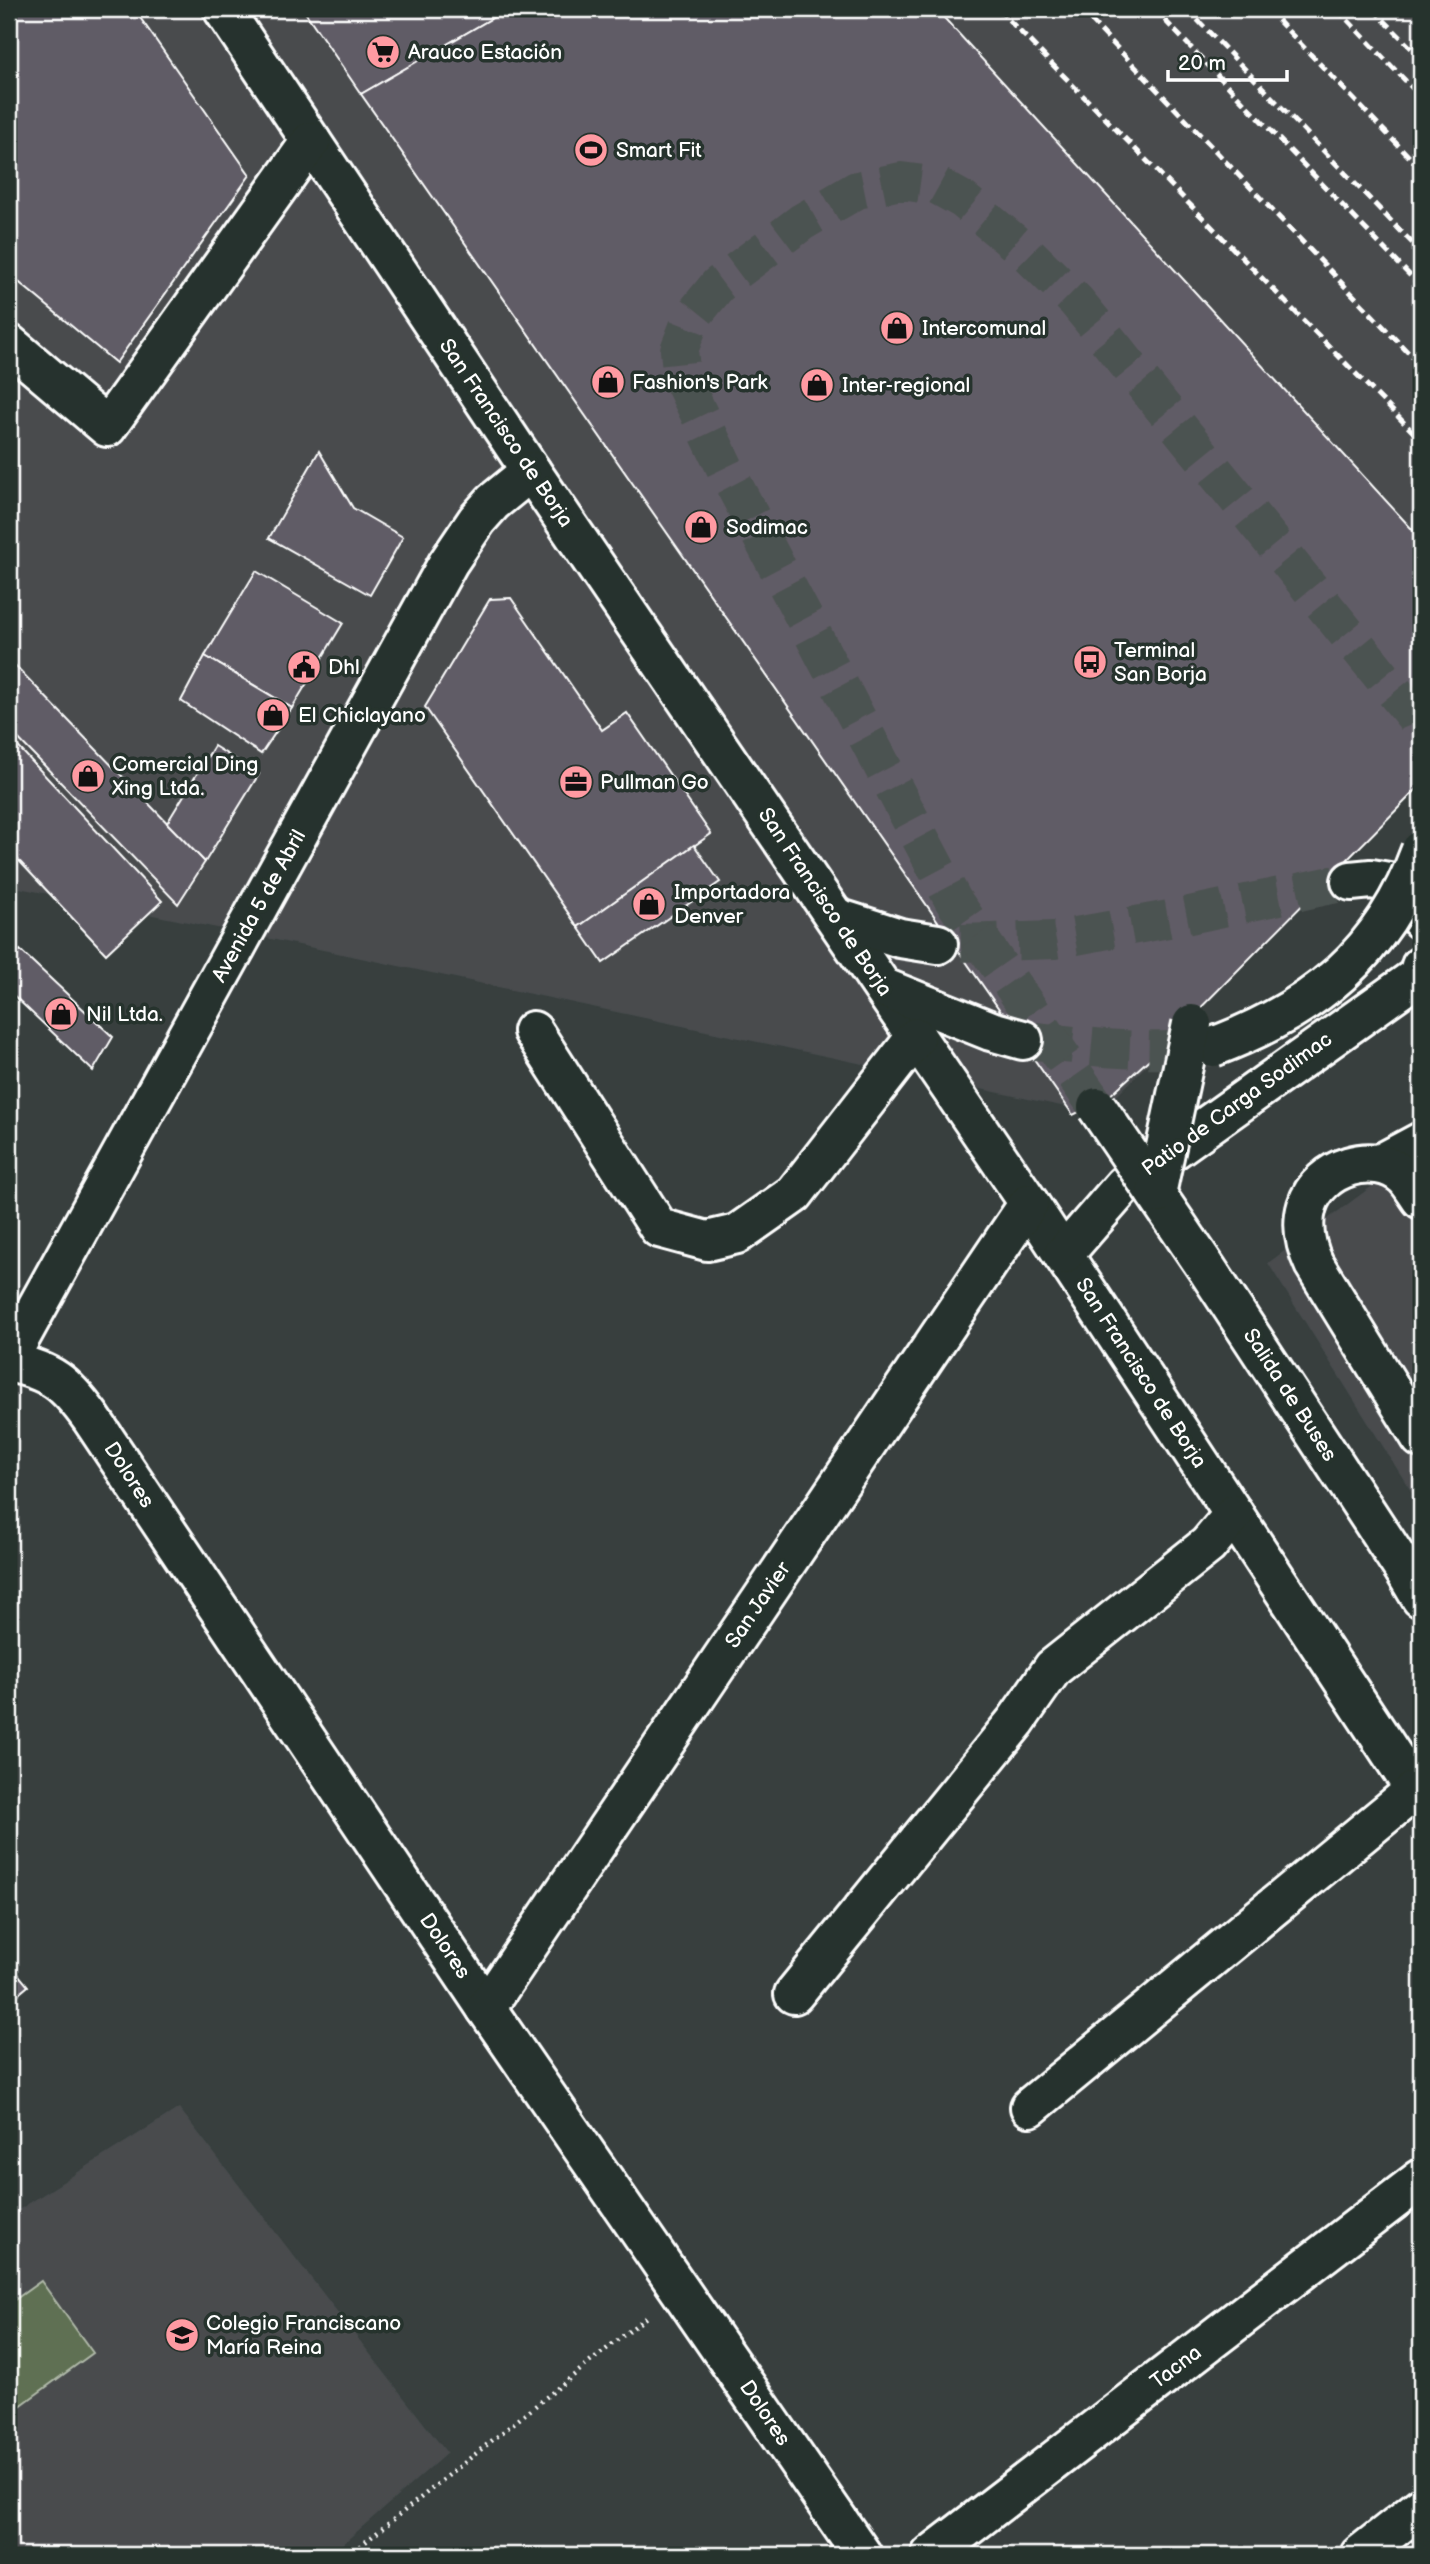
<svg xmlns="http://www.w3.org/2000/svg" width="1430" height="2564" viewBox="0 0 1430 2564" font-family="'Balsamiq Sans',sans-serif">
  <rect width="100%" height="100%" fill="#383f3e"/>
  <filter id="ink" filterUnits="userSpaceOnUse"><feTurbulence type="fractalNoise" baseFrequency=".0143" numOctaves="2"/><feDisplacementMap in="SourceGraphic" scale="14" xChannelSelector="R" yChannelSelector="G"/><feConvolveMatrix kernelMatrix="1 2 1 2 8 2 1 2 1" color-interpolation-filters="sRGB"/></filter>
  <g filter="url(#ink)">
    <!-- built -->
    <g fill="#484c4e">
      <path d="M9,9h1412v776l-322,329 -847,-179 -243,-49z"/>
      <path d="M1421,1150v357l-153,-244z"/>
      <path d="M179,2108l268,345 -117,102h-321v-339z"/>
    </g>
    <!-- green -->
    <path fill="#5f7052" stroke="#afb8a8" stroke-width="2" d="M41,2281l52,72 -84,61v-110z"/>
    <!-- building -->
    <g fill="#615c66" stroke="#fff" stroke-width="2">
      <path d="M9,9h125l116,166 -134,188 -107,-89z"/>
      <path d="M303,9h205l-147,85z"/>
      <path d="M508,9h428l485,530v246l-264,267 -51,47 -33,16 -712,-1021z"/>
      <path d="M319,451l34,57 50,29 -33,58 -101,-57z"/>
      <path d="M256,571l87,52 -51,85 -87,-52z"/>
      <path d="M511,598l91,132 25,-17 84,121 -133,93 -153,-220 65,-108z"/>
      <path d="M205,656l87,52 -31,46 -80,-53z"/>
      <path d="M9,659l196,203 -27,42 -169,-175z"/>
      <path d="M9,737l153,164 -56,53 -97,-104z"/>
      <path d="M214,746l45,28 -54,88 -38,-39z"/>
      <path d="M694,845l26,37 -117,81 -25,-36z"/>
      <path d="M20,950l93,87 -20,34 -84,-80v-29z"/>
      <path d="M9,1963l19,23 -19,16z"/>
    </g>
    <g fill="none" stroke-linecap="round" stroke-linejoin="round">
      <!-- minor-tunnel -->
      <g stroke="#4c5251" stroke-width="38" stroke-dasharray="38 19" stroke-linecap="butt">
        <path d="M961,943l93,-3 126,-23 171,-36"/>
        <path d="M1035,1041c59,6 119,14 178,6"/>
        <path d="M1097,1107l-144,-207 -227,-430 -44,-91 -3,-29 13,-33 26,-32 84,-63 55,-32 44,-9 37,5 25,14 65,54 48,47 339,416 6,14"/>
      </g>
      <!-- minor casing -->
      <g stroke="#fff" stroke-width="44">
        <g id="minor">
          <path d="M223,9l308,462 498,732 392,596"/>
          <path d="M9,344l98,83 204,-286"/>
          <path d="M1351,881l20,-2 23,4 27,37"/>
          <path d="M837,918l63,20 38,6"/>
          <path d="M884,988l107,43 32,9"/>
          <path d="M533,1031l126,197 48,13 30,-7 57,-40 122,-157"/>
          <path d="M1380,1164l41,-22"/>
          <path d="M1421,1199c-5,-7 -10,-16 -16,-22 -30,-28 -86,-10 -98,29 -6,20 -2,39 7,58l107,174"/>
          <path d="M1063,1255l61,-70 294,-209 3,-10"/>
          <path d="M9,1358l439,-795 29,-43 16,-18 38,-31"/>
          <path d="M9,1362c43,10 56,20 82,56l395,590 376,547"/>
          <path d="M1405,1571l16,27"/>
          <path d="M794,1994l222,-273 37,-53 155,-123 26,-31"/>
          <path d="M486,2008l543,-805"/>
          <path d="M1030,2107l385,-317"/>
          <path d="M931,2555l490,-376"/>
          <path d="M1360,2555l61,-48"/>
        </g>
      </g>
      <!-- path -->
      <path stroke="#fff" stroke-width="4.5" stroke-dasharray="2 5" stroke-linecap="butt" d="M349,2555l300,-240"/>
      <!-- minor -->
      <use href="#minor" stroke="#26332d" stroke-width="38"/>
      <!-- rail -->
      <g stroke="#fff" stroke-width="5" stroke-dasharray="10 5" stroke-linecap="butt">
        <path d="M998,9l423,431"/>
        <path d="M1080,9l341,357"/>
        <path d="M1154,9l267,278"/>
        <path d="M1187,9l234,243"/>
        <path d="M1267,9l154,160"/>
        <path d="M1337,9l84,88"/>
        <path d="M1373,9l48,49"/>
      </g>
      <!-- minor-bridge casing -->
      <g stroke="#fff" stroke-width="44" stroke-linecap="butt">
        <g id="minor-bridge">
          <path d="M1213,1047c101,-38 170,-93 208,-197"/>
          <path d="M1097,1107l110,162 198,302"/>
          <path d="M1156,1194l36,-170"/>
        </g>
      </g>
      <!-- minor-bridge -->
      <use href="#minor-bridge" stroke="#26332d" stroke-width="38"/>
    </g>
  </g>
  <!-- icons -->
  <defs>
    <g id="supermarket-disc" transform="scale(1.75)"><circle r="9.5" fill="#ff9aa2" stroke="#26332d"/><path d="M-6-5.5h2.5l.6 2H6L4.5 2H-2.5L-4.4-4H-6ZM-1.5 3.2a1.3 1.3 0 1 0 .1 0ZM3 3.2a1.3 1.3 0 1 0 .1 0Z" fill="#111"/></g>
    <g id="stadium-disc" transform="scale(1.75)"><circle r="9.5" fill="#ff9aa2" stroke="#26332d"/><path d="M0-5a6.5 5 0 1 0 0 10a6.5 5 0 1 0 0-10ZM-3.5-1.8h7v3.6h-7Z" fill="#111"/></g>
    <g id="shop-disc" transform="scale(1.75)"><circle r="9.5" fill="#ff9aa2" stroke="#26332d"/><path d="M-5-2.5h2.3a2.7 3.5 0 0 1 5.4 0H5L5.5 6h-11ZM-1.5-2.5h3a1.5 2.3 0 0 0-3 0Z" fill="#111"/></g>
    <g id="bus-disc" transform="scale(1.75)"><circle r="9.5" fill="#ff9aa2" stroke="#26332d"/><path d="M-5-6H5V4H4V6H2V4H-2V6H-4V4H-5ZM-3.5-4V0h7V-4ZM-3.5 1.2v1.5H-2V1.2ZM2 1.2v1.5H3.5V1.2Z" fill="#111"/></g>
    <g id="civic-disc" transform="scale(1.75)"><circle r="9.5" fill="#ff9aa2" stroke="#26332d"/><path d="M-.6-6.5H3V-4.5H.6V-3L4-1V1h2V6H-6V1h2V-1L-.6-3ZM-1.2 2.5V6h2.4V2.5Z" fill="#111"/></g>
    <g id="office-disc" transform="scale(1.75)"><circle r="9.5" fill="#ff9aa2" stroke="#26332d"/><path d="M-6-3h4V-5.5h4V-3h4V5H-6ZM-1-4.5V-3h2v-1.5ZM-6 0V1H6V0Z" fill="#111"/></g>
    <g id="school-disc" transform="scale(1.75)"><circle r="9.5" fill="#ff9aa2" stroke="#26332d"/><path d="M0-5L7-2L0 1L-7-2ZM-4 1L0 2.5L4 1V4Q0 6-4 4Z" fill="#111"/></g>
  </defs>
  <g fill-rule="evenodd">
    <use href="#supermarket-disc" x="383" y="52"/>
    <use href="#stadium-disc" x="591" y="150"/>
    <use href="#shop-disc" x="897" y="328"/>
    <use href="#shop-disc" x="608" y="382"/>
    <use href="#shop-disc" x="817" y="385"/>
    <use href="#shop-disc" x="701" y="527"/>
    <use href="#bus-disc" x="1090" y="662"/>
    <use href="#civic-disc" x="304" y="667"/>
    <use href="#shop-disc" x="273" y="715"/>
    <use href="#shop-disc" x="88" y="776"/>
    <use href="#office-disc" x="576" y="782"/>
    <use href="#shop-disc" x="649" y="904"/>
    <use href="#shop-disc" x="61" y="1014"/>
    <use href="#school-disc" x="182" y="2335"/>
  </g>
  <g text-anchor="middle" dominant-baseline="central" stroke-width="7" stroke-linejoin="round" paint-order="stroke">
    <!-- poi labels -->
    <g font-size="21" fill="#fff" stroke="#26332d" text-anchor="start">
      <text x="408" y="52">Arauco Estación</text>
      <text x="616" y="150">Smart Fit</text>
      <text x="922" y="328">Intercomunal</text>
      <text x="632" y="382">Fashion's Park</text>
      <text x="842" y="385">Inter-regional</text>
      <text x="726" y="527">Sodimac</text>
      <text x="1114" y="650">Terminal<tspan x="1114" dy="24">San Borja</tspan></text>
      <text x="328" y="667">Dhl</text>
      <text x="298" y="715">El Chiclayano</text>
      <text x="112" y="764">Comercial Ding<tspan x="112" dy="24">Xing Ltda.</tspan></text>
      <text x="600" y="782">Pullman Go</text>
      <text x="674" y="892">Importadora<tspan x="674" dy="24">Denver</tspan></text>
      <text x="86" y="1014">Nil Ltda.</text>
      <text x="206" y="2323">Colegio Franciscano<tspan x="206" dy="24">María Reina</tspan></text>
    </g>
    <!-- street labels -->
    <g font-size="21" fill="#fff" stroke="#26332d">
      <text transform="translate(506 433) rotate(56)">San Francisco de Borja</text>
      <text transform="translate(825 902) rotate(56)">San Francisco de Borja</text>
      <text transform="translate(259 906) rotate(-61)">Avenida 5 de Abril</text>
      <text transform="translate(1237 1104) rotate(-36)">Patio de Carga Sodimac</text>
      <text transform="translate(1141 1373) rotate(57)">San Francisco de Borja</text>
      <text transform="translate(1290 1395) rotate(57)">Salida de Buses</text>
      <text transform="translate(129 1475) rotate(57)">Dolores</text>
      <text transform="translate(758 1605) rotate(-56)">San Javier</text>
      <text transform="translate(445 1946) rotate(56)">Dolores</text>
      <text transform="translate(1176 2367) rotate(-37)">Tacna</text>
      <text transform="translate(765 2413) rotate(56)">Dolores</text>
    </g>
  </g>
  <!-- margin -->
  <rect width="1430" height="2564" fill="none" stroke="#26332d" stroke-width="35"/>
  <rect x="18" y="18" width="1395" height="2529" fill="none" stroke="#fff" stroke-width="2.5" filter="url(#ink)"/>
  <!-- scale -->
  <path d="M1168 70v10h119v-10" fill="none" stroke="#ffffff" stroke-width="3.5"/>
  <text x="1178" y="70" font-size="21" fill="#ffffff" stroke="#26332d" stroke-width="5" paint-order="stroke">20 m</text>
</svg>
